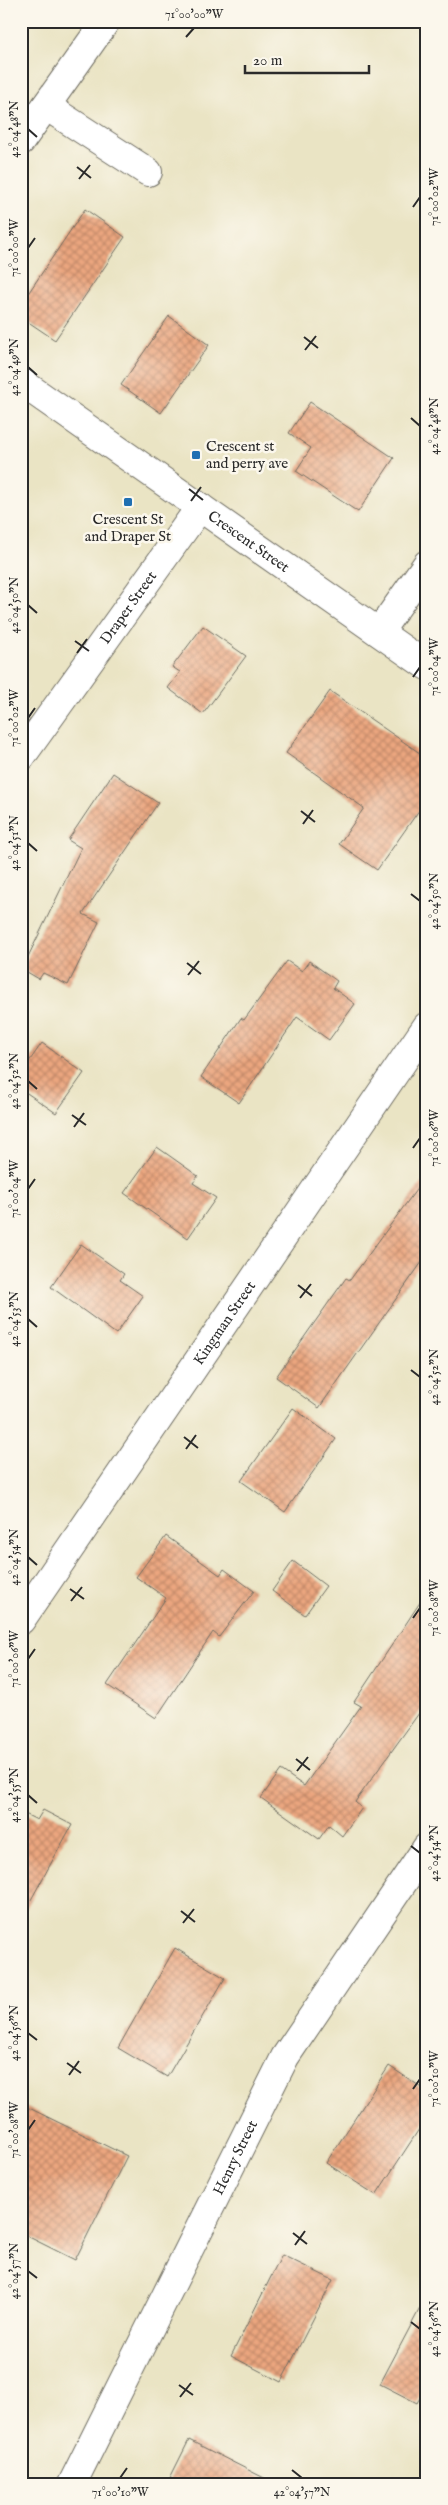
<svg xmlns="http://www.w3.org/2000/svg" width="448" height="2505" viewBox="0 0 448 2505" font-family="'IM FELL English',serif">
  <defs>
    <pattern id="building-cross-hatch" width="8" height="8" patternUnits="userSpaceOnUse" patternTransform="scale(1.25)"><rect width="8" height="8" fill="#eba67f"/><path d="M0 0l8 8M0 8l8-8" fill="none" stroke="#bf8768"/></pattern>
  </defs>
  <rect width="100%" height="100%" fill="#fbf7ec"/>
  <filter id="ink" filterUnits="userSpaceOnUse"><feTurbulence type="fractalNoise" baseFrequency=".02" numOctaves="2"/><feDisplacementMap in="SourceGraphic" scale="10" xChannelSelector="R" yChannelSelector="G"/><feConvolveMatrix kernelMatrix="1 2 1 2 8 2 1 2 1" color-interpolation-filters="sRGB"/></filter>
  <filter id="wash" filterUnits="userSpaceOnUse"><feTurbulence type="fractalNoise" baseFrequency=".0096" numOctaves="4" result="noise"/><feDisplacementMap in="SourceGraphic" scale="20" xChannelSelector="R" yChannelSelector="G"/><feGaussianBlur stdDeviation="1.12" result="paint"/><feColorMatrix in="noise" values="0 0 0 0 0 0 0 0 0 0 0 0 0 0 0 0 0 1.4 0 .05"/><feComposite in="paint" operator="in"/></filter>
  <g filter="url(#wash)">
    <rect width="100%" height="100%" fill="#eae4c4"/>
    <g id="blocks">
      <!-- building -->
      <g fill="url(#building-cross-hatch)">
        <path d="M85,209l40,28 -70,103 -34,-23v-13z"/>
        <path d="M169,316l40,29 -48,68 -40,-28z"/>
        <path d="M310,402l84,56 -36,54 -62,-41 15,-23 -22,-15z"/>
        <path d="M203,626l43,30 -43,58 -35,-26 12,-16 -8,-5z"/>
        <path d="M330,691l97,67v41l-50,71 -38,-26 25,-36 -78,-55z"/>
        <path d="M113,773l45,30 -75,111 16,8 -31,63 -25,-12 -4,6 -17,-10 59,-121 -13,-8z"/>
        <path d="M287,961l15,10 7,-10 28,20 -4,7 22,16 -26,36 -32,-23 -58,86 -38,-26 40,-59 3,2z"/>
        <path d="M42,1043l42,30 -28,40 -35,-24v-16z"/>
        <path d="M157,1147l41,29 -5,7 23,15 -28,40 -64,-45z"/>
        <path d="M427,1175v80l-108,153 -43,-31 70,-99 4,2z"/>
        <path d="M81,1244l43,30 -4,6 23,16 -27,38 -65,-47z"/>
        <path d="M293,1408l43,31 -51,73 -44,-31z"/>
        <path d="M166,1536l54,39 4,-6 30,22 -35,46 -6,-5 -57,86 -49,-33 59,-87 -30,-21z"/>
        <path d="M293,1561l33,25 -21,29 -33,-24z"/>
        <path d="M427,1592v110l-72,100 7,6 -20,28 -13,-11 -10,14 -58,-41 20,-28 23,16 57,-80 -7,-4z"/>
        <path d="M43,1810l29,15 -51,93v-106l16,8z"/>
        <path d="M175,1948l50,30 -58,99 -49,-29z"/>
        <path d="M389,2066l38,25v26l-51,78 -50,-32z"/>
        <path d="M21,2104l106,52 -52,104 -54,-27z"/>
        <path d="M282,2255l51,25 -52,102 -50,-26z"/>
        <path d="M427,2295v90l-10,18 -37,-19z"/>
        <path d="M189,2440l87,44h-109z"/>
      </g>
    </g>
  </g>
  <g filter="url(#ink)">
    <use href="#blocks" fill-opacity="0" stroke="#6e6c61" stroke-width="1"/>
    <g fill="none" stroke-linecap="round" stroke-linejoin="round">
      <!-- minor casing -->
      <g stroke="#6e6c61" stroke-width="30">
        <g id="minor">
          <path d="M46,106l102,66"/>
          <path d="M21,141l85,-120"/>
          <path d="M379,632l48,-68"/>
          <path id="s1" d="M21,757l179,-250"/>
          <path id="s2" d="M21,1620l406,-594"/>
          <path id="s3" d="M72,2484l213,-427 142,-210"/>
        </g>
      </g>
      <!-- major casing -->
      <g stroke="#6e6c61" stroke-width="30">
        <g id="major">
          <path id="s4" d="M21,382l406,284"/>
        </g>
      </g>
      <!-- minor -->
      <use href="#minor" stroke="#fff" stroke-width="28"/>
      <!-- major -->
      <use href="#major" stroke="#fff" stroke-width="28"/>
    </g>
  </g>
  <!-- ticks -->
  <path fill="none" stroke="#2b2b2b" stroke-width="2" d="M186,37l8,-9M28,129l9,8M77,167l14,11M79,179l11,-14M413,207l7,-10M28,248l7,-10M304,337l14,11M305,350l11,-14M28,367l9,8M411,418l9,8M189,489l14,11M191,501l10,-14M28,605l9,8M75,641l14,10M77,653l10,-14M413,677l7,-10M28,718l7,-10M301,811l14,11M303,824l10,-14M28,843l9,8M411,894l9,7M187,963l14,11M188,975l11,-14M28,1081l9,8M72,1115l14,10M74,1127l10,-14M413,1148l7,-10M28,1189l7,-10M298,1285l14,11M300,1298l11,-14M28,1319l9,8M411,1370l9,7M184,1437l14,11M186,1449l10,-14M28,1557l9,8M70,1589l14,10M71,1601l11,-14M413,1618l7,-10M28,1659l7,-10M296,1759l14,11M297,1771l11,-14M28,1795l9,8M411,1846l9,7M181,1911l14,11M183,1923l11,-14M28,2033l9,7M67,2063l14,10M69,2075l10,-14M413,2089l7,-10M28,2130l7,-10M293,2233l14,11M295,2245l10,-14M28,2271l9,7M411,2322l9,7M179,2385l14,10M180,2397l11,-14M292,2470l10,8M120,2478l7,-10"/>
  <!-- markers -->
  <g fill="#1f6fb2" stroke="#fbf7ec" stroke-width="2">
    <rect x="191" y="450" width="10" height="10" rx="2.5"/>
    <rect x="123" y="497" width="10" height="10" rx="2.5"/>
  </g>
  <g text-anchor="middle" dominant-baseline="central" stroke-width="5" stroke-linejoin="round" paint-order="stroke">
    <!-- poi labels -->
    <g font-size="15" fill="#2b2b2b" stroke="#fbf7ec" text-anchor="start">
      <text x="206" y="446">Crescent st<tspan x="206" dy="17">and perry ave</tspan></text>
      <text x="128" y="519" text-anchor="middle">Crescent St<tspan x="128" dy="17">and Draper St</tspan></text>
    </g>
    <!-- street labels -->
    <g font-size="15" fill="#2b2b2b" stroke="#fbf7ec">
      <text stroke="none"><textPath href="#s4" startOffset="278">Crescent Street</textPath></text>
      <text stroke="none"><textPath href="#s1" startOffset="184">Draper Street</textPath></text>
      <text stroke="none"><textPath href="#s2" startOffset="360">Kingman Street</textPath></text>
      <text stroke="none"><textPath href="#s3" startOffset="365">Henry Street</textPath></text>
    </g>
  </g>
  <!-- margin -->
  <rect width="448" height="2505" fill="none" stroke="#fbf7ec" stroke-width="55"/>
  <!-- scale -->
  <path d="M245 65v8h124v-8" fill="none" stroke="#2b2b2b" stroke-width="2.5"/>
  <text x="253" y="65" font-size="15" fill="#2b2b2b" stroke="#fbf7ec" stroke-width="4" paint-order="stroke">20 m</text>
  <rect x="28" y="28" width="392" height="2450" fill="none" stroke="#2b2b2b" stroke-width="2"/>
  <g font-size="12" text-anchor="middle" fill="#2b2b2b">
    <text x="194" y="18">71°00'00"W</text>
    <text transform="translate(14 129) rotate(-90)" y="4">42°04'48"N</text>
    <text transform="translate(434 197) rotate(-90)" y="4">71°00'02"W</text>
    <text transform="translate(14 248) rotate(-90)" y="4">71°00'00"W</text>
    <text transform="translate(14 367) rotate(-90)" y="4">42°04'49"N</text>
    <text transform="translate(434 426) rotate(-90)" y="4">42°04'48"N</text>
    <text transform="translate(14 605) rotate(-90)" y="4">42°04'50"N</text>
    <text transform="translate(434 667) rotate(-90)" y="4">71°00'04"W</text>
    <text transform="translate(14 718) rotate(-90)" y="4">71°00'02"W</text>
    <text transform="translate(14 843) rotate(-90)" y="4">42°04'51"N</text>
    <text transform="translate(434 901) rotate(-90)" y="4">42°04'50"N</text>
    <text transform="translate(14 1081) rotate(-90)" y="4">42°04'52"N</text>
    <text transform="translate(434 1138) rotate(-90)" y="4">71°00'06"W</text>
    <text transform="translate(14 1189) rotate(-90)" y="4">71°00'04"W</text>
    <text transform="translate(14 1319) rotate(-90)" y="4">42°04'53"N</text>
    <text transform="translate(434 1377) rotate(-90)" y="4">42°04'52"N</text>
    <text transform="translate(14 1557) rotate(-90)" y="4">42°04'54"N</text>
    <text transform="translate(434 1608) rotate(-90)" y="4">71°00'08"W</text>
    <text transform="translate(14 1659) rotate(-90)" y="4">71°00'06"W</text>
    <text transform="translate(14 1795) rotate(-90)" y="4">42°04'55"N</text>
    <text transform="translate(434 1853) rotate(-90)" y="4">42°04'54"N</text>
    <text transform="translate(14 2033) rotate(-90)" y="4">42°04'56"N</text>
    <text transform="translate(434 2079) rotate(-90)" y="4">71°00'10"W</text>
    <text transform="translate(14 2130) rotate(-90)" y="4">71°00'08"W</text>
    <text transform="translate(14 2271) rotate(-90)" y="4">42°04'57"N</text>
    <text transform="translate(434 2329) rotate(-90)" y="4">42°04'56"N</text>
    <text x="120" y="2496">71°00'10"W</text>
    <text x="302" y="2496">42°04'57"N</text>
  </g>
</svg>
